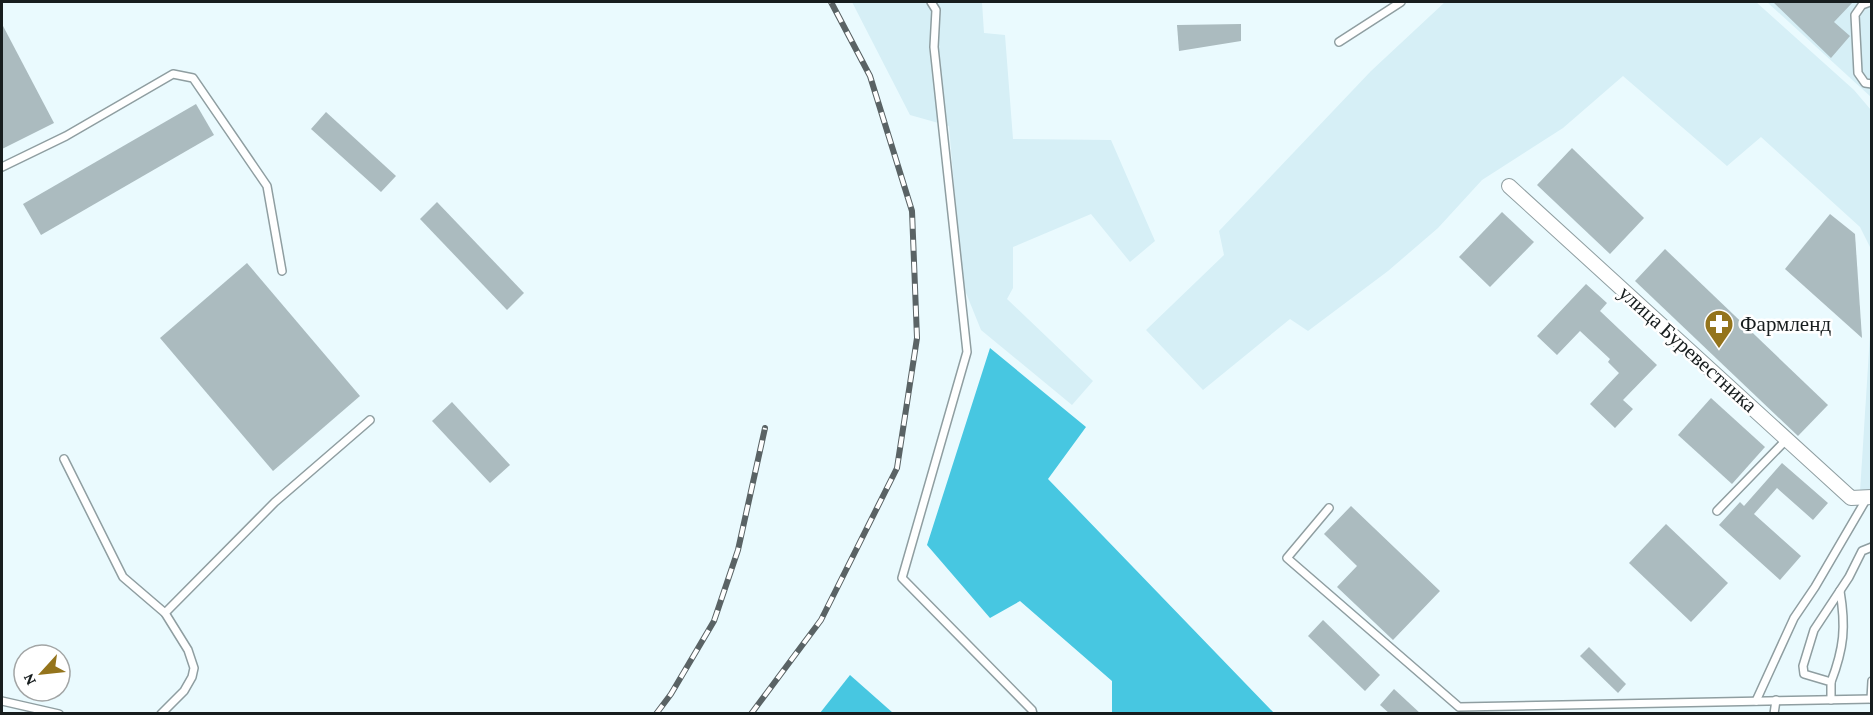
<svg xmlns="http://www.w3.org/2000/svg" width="1873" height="715" viewBox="0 0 1873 715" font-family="'Crimson Pro',serif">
  <rect width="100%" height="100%" fill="#eafafe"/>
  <!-- built -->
  <g fill="#d6eff6">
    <path d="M852,2h130l2,31 21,2 8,104 98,1 44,101 -25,21 -39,-48 -78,33v41l-6,11 86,82 -21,24 -91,-75 -19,-47 -13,-157 -39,-11z"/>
    <path d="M1445,2h311l98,88 17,20v139l-11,-22 -99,-90 -34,29 -104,-90 -60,52 -81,52 -44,48 -50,43 -80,60 -18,-12 -87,71 -57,-60 78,-75 -5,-24 152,-160z"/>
    <path d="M1767,2h104v95z"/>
    <path d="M1871,319v173h-11z"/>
  </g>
  <!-- forest -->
  <g fill="#47c7e1">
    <path d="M990,348l96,79 -38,52 226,234h-162v-32l-92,-80 -30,17 -63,-73z"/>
    <path d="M850,675l43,38h-73z"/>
  </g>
  <!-- building -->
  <g fill="#abbbbf">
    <path d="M1773,2h80l-19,20 16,14 -19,22z"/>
    <path d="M2,24l52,99 -52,26z"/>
    <path d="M1241,24v17l-62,10 -2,-26z"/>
    <path d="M196,104l18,31 -173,100 -18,-31z"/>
    <path d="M326,112l70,64 -15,16 -70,-63z"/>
    <path d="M1572,148l72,70 -34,36 -73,-69z"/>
    <path d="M437,202l87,91 -17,17 -87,-91z"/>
    <path d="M1502,212l32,30 -44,45 -31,-30z"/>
    <path d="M1830,214l25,20 7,104 -77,-69z"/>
    <path d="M1665,249l163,156 -30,31 -163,-155z"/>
    <path d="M247,263l113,133 -87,75 -113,-133z"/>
    <path d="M1586,284l21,19 -7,8 57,54 -34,35 10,9 -18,19 -25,-24 29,-31 -11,-11 2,-3 -30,-28 -23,24 -20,-19z"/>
    <path d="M1711,398l54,49 -33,37 -54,-49z"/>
    <path d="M452,402l58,63 -20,18 -58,-62z"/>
    <path d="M1782,463l46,40 -15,17 -36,-32 -23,26 47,42 -21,24 -61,-55 21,-23 4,4z"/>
    <path d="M1351,506l89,85 -47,49 -56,-53 20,-21 -33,-32z"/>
    <path d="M1666,524l62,59 -37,39 -62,-59z"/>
    <path d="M1323,620l57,55 -15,16 -57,-55z"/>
    <path d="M1589,647l37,37 -8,9 -38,-37z"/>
    <path d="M1394,689l27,25h-31l-10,-9z"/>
  </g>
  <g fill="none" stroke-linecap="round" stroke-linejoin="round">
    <!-- lane casing -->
    <g stroke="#8f9ea1" stroke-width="10">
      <g id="lane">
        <path d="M931,2l5,8 -2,37 33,305 -65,226 130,132 1,4"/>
        <path d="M1870,2l-8,3 -7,10 3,58 7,10 7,1"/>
        <path d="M1339,42l62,-40"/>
        <path d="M2,167l64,-31 107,-62 20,4 74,108 15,85"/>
        <path d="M64,459l59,118 42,36 23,37 6,18 -2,9 -8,14 -23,23"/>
        <path d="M1329,508l-42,50 172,149 413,-8"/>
        <path d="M1717,511l70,-72"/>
        <path d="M165,613l110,-111 95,-82"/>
        <path d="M1831,682c13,-34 15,-55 9,-91"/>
        <path d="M1871,699l1,-18"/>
        <path d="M1831,700v-18l-27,-8 -1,-8 11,-36 35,-53 13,-26 10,-4"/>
        <path d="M2,701l57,13"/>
        <path d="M1756,701l38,-83 21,-31 52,-89"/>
        <path d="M1774,714l2,-14"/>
      </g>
    </g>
    <!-- street casing -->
    <g stroke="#8f9ea1" stroke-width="16">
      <path id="street" d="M1509,186l342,312 21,-1"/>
    </g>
    <!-- lane -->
    <use href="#lane" stroke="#fff" stroke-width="7"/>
    <!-- street -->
    <use href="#street" stroke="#fff" stroke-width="14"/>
    <!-- rail casing -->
    <g stroke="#5a6365" stroke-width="6">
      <g id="rail">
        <path d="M656,714l15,-20 43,-73 24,-71 27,-122"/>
        <path d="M751,714l70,-94 76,-152 20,-130 -5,-127 -42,-135 -39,-74"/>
      </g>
    </g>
    <!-- rail -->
    <use href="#rail" stroke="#fff" stroke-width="4" stroke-dasharray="11" stroke-linecap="butt"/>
  </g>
  <!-- icons -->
  <defs>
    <g id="pharmacy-pin" transform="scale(1.5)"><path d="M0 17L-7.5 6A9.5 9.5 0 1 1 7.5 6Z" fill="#94741c" stroke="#fff"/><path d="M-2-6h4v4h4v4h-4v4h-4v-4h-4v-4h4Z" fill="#fff"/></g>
  </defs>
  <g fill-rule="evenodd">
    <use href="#pharmacy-pin" x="1719" y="324"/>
  </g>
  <g text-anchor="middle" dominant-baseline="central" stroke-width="5" stroke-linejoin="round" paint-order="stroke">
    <!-- poi labels -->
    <g font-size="21" fill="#171d1e" stroke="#fff" text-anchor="start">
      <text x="1740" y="324">Фармленд</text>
    </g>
    <!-- street labels -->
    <g font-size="21" fill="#171d1e" stroke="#fff">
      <text transform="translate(1688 349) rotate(42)">улица Буревестника</text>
    </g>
  </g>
  <!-- border -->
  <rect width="1873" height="715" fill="none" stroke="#171d1e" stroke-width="6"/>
  <!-- north arrow -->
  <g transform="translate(42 673) rotate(243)"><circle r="28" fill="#ffffff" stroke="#a2a5a5" stroke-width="1.5"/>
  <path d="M0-4.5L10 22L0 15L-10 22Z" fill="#94741c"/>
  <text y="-9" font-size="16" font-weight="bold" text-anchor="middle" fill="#171d1e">N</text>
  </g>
</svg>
